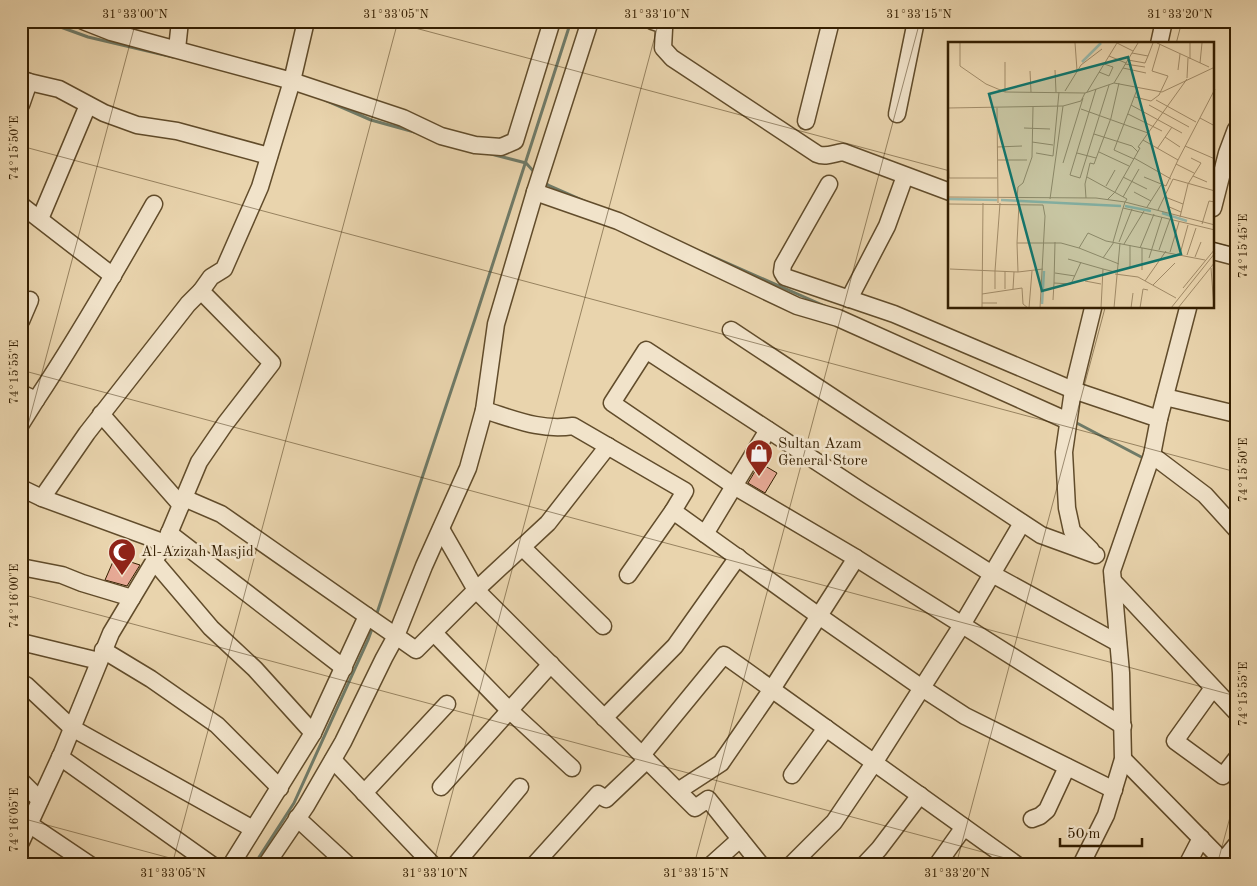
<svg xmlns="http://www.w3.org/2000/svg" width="1257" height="886" viewBox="0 0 1257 886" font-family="'Old Standard TT',serif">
  <rect width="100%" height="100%" fill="#e9d4ad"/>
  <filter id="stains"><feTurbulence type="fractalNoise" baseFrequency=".004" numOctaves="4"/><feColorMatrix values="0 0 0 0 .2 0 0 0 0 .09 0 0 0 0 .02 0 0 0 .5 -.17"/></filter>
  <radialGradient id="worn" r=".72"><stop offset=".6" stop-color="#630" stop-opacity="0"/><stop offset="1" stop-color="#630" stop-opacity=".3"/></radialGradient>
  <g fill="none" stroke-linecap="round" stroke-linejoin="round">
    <!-- stream -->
    <g stroke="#6f7a67" stroke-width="3">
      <path d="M44,21l44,16 85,20"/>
      <path d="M325,100l46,20 47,13"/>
      <path d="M491,154l35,9 9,10"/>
      <path d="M543,180l5,5 41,18"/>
      <path d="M702,252l125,55"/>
      <path d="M1073,421l72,38"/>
      <path d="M376,616l99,-297 96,-298"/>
      <path d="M254,865l40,-62 74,-163 5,-14"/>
    </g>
  </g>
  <!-- building -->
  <g fill="#e6a995" stroke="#341e00">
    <path d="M760,463l17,10 -12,20 -17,-10z"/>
    <path d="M115,557l25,8 -13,21 -22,-6z"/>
  </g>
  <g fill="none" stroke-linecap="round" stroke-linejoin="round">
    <!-- minor casing -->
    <g stroke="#614c2b" stroke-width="19">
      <g id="minor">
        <path d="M83,21l28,11 181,49 111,37 38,18 34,9 26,2 14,-6 37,-120"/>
        <path d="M590,21l-55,171 -39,132 -12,86 -16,58 -44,98 -28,70 20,14 60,-60 72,-67 60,-77"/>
        <path d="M652,21l9,3 3,5 -1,19 9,10 145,96c9,4 17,-1 26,-2l107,40"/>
        <path d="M1159,44l5,-23"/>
        <path d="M177,49l3,-28"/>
        <path d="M21,79l8,3 -8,23"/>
        <path d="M29,82l30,7 45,24 33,12 40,6 92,25"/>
        <path d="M897,114l19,-93"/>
        <path d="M806,121l25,-100"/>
        <path d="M829,184l-46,81 -1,7 3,5 109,37 179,76 86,29"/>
        <path d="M535,192l83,29 179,85 41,12 230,103"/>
        <path d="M21,205l92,71"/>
        <path d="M1213,208l14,-55 9,-24"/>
        <path d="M40,219l48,-114"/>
        <path d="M1213,251l23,6"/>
        <path d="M849,299l38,-73 18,-50"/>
        <path d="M21,321l9,-21"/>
        <path d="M731,330l310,205 55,20"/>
        <path d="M21,393l15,7 -15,24"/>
        <path d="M1165,397l71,17"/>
        <path d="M36,400c42,-63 80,-129 118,-196"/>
        <path d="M484,410c30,9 56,21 89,16l112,65 -12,20 146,105 103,72 43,28 149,74"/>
        <path d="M101,414l80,91"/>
        <path d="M1152,455l53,40 31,34"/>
        <path d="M21,488l21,10 123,45"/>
        <path d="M42,498l45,-65 101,-129 13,-13"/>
        <path d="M184,498l37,16 146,102"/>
        <path d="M441,529l35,61 219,218 13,-9 53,66"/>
        <path d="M169,533l175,135"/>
        <path d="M705,534l63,-104"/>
        <path d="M522,547l81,79"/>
        <path d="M1091,550l-19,-19 -5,-23 -3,-56 9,-62 20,-82"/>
        <path d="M154,561l57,67 44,41 58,64"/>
        <path d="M21,567l41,8 20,8 50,15"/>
        <path d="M628,575l45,-64"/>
        <path d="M1113,581l123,131"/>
        <path d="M434,633l75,77 63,58"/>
        <path d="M21,642l78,19"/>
        <path d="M1118,643l-126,-69 -129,-82 -217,-142 -34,53 122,83 122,72 267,168"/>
        <path d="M103,650l48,29 66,46 63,63"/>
        <path d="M26,685l46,43 181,101"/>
        <path d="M1213,688l-38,53 48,35 13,-17"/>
        <path d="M604,718l71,-72 63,-89"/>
        <path d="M642,755l82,-100 293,210"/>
        <path d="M60,757l152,108"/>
        <path d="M1123,759l104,106"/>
        <path d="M333,760l100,105"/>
        <path d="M792,775l34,-47"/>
        <path d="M21,781l19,19"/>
        <path d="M441,787l110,-123"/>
        <path d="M678,791l43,-28 51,-74 84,-131"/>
        <path d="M364,793l83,-89"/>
        <path d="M297,818l51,47"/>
        <path d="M1032,819l8,-3 7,-6 20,-43"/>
        <path d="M29,824l61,41"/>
        <path d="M21,842l41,-89 49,-120 54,-90 34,-81 26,-38 47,-61 -71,-72 10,-14 13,-8 36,-82 32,-106 14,-60"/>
        <path d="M1223,861l13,-16"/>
        <path d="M231,865l82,-132 54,-117 29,20 -12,22 -41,84 -37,64 -40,59"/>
        <path d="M455,865l65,-78"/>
        <path d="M534,865l64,-71 8,5 41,-39"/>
        <path d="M711,865l29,-26"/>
        <path d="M791,865l43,-43 40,-59 88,-138 60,-102"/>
        <path d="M864,865l15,-16 41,-54"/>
        <path d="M937,865l27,-38"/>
        <path d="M1081,865l25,-50 17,-56 -2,-86 -9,-102 40,-116 7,-36 29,-111"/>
        <path d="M1187,865l14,-27"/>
      </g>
    </g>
    <!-- minor -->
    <use href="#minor" stroke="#f1e3ca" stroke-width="16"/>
  </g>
  <!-- ticks -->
  <path fill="none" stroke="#341e00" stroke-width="1" stroke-opacity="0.45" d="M389,21l561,150M1225,21l11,3M1176,44l6,-23M21,146l1215,326M1213,242l23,6M21,370l1215,326M21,451l115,-430M21,594l1010,271M21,818l175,47M172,865l226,-844M433,865l226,-844M694,865l226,-844M956,865l149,-557M1217,865l19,-70"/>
  <!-- icons -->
  <defs>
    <g id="shop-pin" transform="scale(1.4375)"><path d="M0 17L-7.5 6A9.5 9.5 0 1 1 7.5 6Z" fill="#8f2418" stroke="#f1e3ca"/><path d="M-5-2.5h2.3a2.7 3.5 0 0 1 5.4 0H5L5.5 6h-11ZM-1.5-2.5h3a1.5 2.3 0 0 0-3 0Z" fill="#fff"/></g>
    <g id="mosque-pin" transform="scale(1.4375)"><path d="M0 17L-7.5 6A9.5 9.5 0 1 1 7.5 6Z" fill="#8f2418" stroke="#f1e3ca"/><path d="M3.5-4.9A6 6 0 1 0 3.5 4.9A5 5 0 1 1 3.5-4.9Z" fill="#fff"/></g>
  </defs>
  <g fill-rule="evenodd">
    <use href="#shop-pin" x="759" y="453"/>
    <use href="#mosque-pin" x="122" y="552"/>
  </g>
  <g text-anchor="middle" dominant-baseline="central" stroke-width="5" stroke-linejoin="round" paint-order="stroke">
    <!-- poi labels -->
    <g font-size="15" fill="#341e00" stroke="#f1e3ca" text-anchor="start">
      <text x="778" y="444">Sultan Azam<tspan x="778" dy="17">General Store</tspan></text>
      <text x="141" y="552">Al-Azizah Masjid</text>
    </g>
  </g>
  <!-- overview -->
  <g transform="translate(948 42)">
    <rect width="266" height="266" fill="#e9d4ad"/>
    <path fill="none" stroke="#97b8ab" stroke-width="2.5" d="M134,20l19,-19M0,157l49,1M53,158l120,6M177,164l26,5M214,171l25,8M94,262l2,-33"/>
    <path fill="none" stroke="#a18b68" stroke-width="1" d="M12,1v23l26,18 19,8 80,1 29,-10 48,9 53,-25M127,1l2,27M169,1l16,8M209,1l52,24M242,1v16M184,11l16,3 5,-13M161,14l8,-13M180,18l17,3 3,-7M252,21l2,-20M177,22l20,3M175,26l23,5M107,28l1,22M230,28l2,-16M82,29l1,21M151,30l10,4 4,-9 -9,-3M239,36l1,-20M166,41l24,-40M148,47l-26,86 10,3 29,-93M117,49l16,-26 21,-16M57,50v-30M139,50l22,-36 17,7M187,55l16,4 8,-6 9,-19 -16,-5 8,-27M208,58l40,22M183,63l51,28M201,63l40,22M0,66l115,-2 18,-5 4,-8M49,66l1,95M133,67l67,24M180,72l34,17M252,76l15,8M76,86l26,1M146,92l38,12 6,6M217,95l15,10M195,98l35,20 -12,26 -22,-9M84,100l21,3M237,104l30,13M49,105l25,-1M209,107l15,-22M151,110l30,14M88,111l17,3 6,-64M129,111l19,5M0,112l1,24M186,116l37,21M186,117l-20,-9 24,-63M50,118h29M230,118l37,-71M115,121l20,-65M228,122l18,9M245,134l14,6M175,135l24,12M0,136h49M158,144l9,-16M186,150l17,9M0,155l148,1 29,4 2,-3 -40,-22M175,155l16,-28M217,155l18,7M69,156l1,-11 5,-4 9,-26 1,-50M138,156l-1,-14 5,-21 4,1 17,-46 8,-35M102,157l13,-93M159,158l8,-8 25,-44 -2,-1 49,-68M52,161l-5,68 23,1M0,162l95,1 2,11 -5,92M71,162l-2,39h44l18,5 9,-15 18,8 99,19M219,164l14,6M199,165l14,-22M210,168l15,-31 42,12M232,175l8,-33 13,-21 -10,-5M254,182l7,-23 6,1M267,183l-90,-23 -2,6 92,22M165,200l10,-34M171,200l13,-33M69,201l1,29 25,-3M176,202l20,-33M182,203v22M131,206l40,16M192,206l14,-34M194,206v22M211,208l11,-31M222,210l9,-30M232,212l8,-29M239,213l9,-27M247,215l6,-15M155,216l11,-16M201,216l13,-41M120,217l35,10M263,226l3,40M2,227l45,2v18M107,231l20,3M167,232l23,3 38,21M137,239l16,3M197,239l21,-30M106,241l1,-41M205,243l22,-22M235,246l32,-39M57,247v-18M65,247l1,-17M34,252l40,-6 1,16 5,4M105,258l1,-17 17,1 10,-22M34,261h15M34,266l1,-105M81,266l3,-37M153,266l2,-39 12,3M166,266l6,-65M183,266l2,-15M192,266l3,-19 5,1M223,266l44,-55M230,266l37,-46"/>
    <path fill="#0f766e" fill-opacity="0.15" stroke="#0f766e" stroke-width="2.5" d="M180,15l53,197 -139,37 -53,-197z"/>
    <rect width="266" height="266" fill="none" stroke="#341e00" stroke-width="2.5"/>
  </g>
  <!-- margin -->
  <rect width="1257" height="886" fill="none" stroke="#e9d4ad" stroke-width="55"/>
  <!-- scale -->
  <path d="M1060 838v8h82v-8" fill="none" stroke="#341e00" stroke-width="2.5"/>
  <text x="1067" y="838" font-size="15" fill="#341e00" stroke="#f1e3ca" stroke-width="4" paint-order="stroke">50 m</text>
  <rect x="28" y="28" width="1202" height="830" fill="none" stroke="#341e00" stroke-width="2"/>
  <g font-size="12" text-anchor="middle" fill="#341e00">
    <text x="135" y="18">31°33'00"N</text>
    <text x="396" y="18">31°33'05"N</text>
    <text x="657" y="18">31°33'10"N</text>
    <text x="919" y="18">31°33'15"N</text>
    <text x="1180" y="18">31°33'20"N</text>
    <text transform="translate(14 148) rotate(-90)" y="4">74°15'50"E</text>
    <text transform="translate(1243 246) rotate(-90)" y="4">74°15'45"E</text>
    <text transform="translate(14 372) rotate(-90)" y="4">74°15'55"E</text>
    <text transform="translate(1243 470) rotate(-90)" y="4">74°15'50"E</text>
    <text transform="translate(14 596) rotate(-90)" y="4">74°16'00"E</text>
    <text transform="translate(1243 694) rotate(-90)" y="4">74°15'55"E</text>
    <text transform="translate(14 820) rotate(-90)" y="4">74°16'05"E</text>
    <text x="173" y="877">31°33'05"N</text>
    <text x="435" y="877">31°33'10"N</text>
    <text x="696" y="877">31°33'15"N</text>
    <text x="957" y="877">31°33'20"N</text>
  </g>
  <rect width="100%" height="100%" filter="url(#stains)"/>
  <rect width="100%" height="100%" fill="url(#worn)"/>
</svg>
